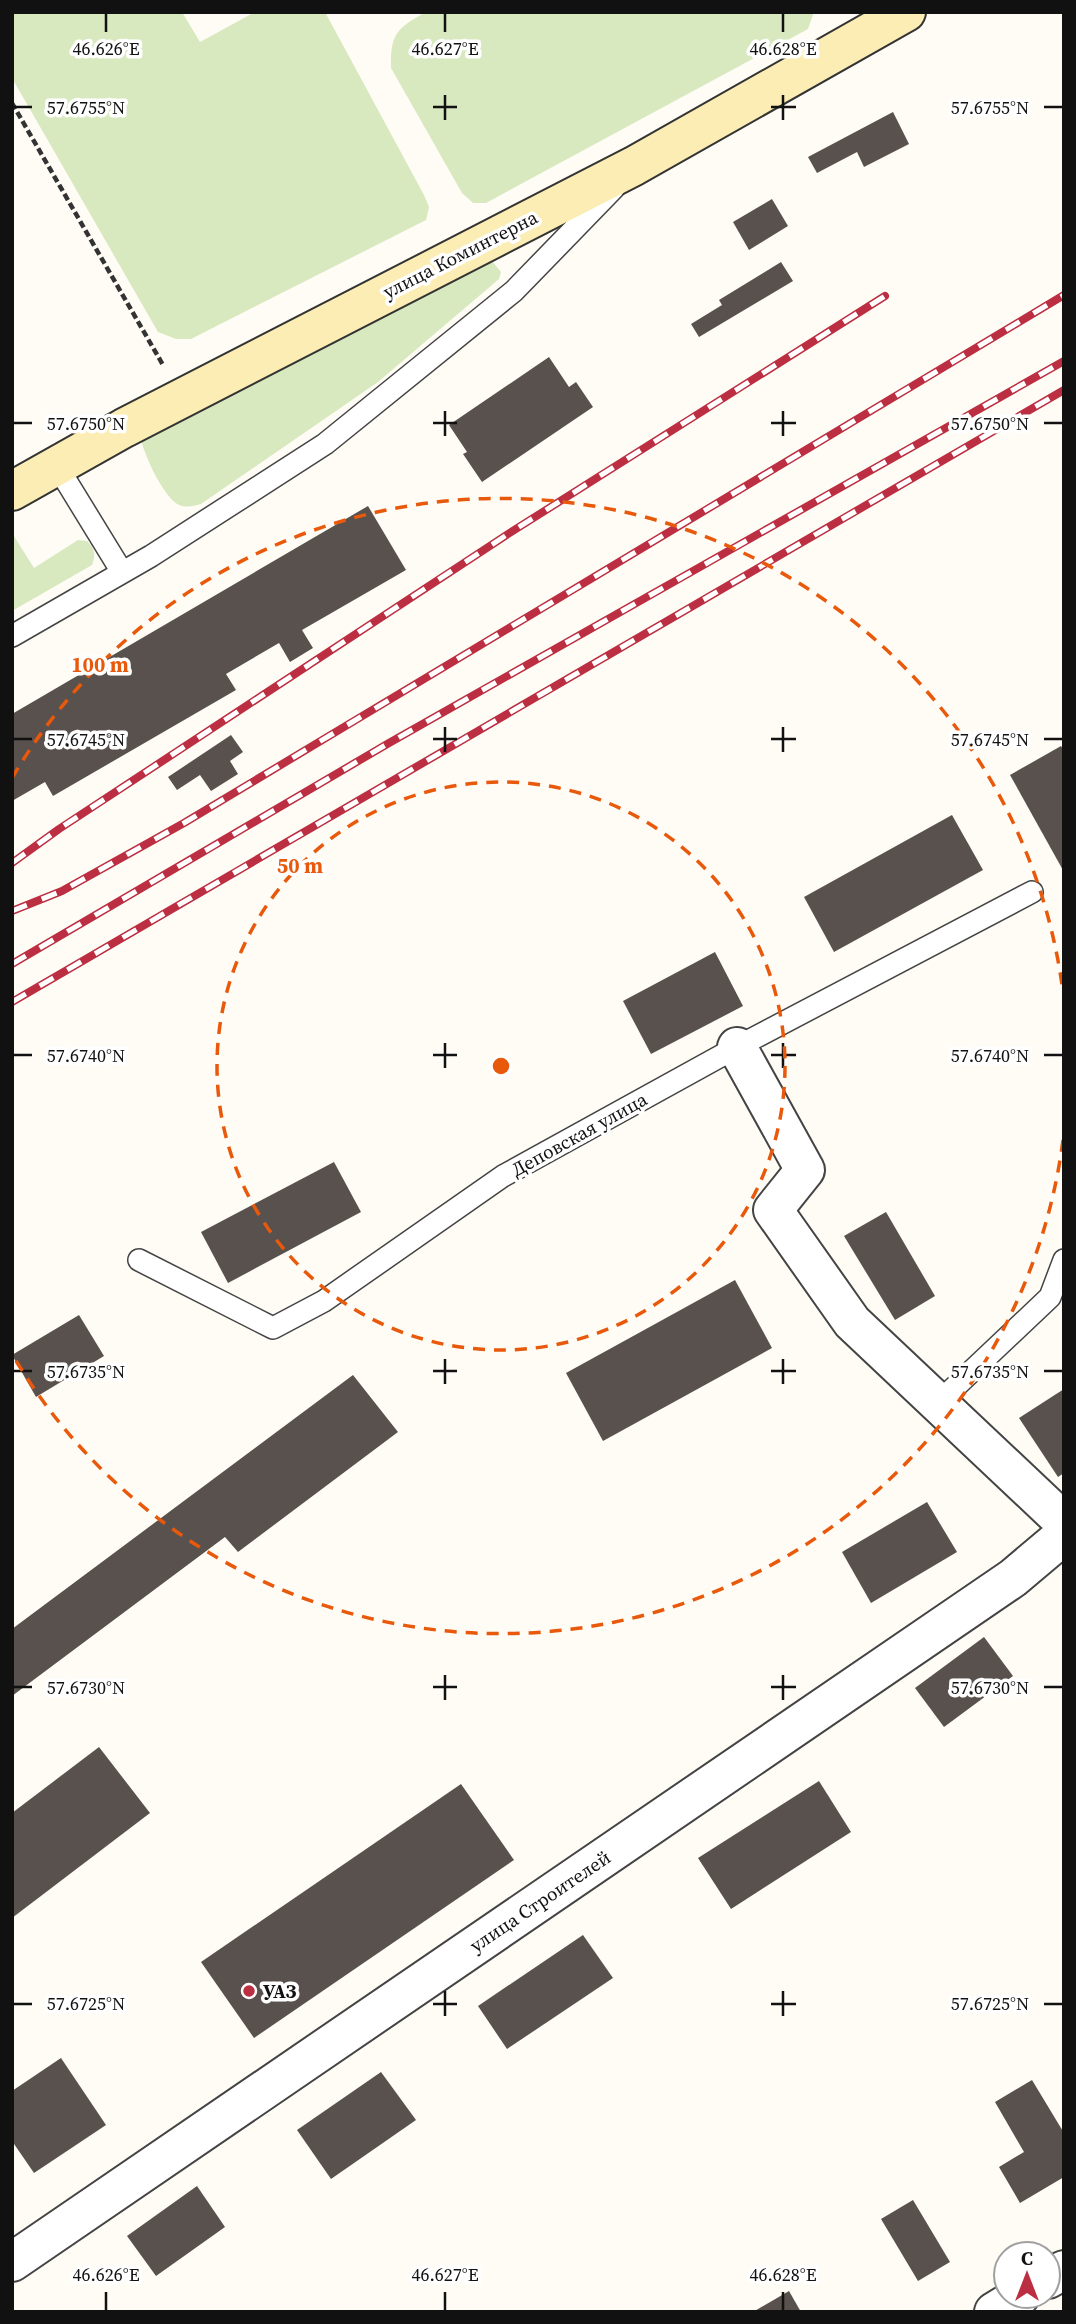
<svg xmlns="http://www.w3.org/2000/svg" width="1076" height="2324" viewBox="0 0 1076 2324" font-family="'Source Serif 4',serif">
  <rect width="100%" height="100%" fill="#fefcf5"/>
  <!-- green -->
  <g fill="#d8e9bf">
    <path d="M12,12h170l18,30 55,-30h70l99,183 5,12 -3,13 -235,119h-15l-18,-7 -146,-254z"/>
    <path d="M426,12h388l-6,17 -322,174h-13l-11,-10 -71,-125c-1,-34 6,-40 35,-56z"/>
    <path d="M491,260l10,12 -2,7 -121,103 -177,122c-8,2 -14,4 -22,1 -15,-7 -35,-50 -38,-66z"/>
    <path d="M12,533l22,35 44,-28 9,1c8,8 9,13 5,24l-80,46z"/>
  </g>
  <!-- building -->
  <g fill="#59514d">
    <path d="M893,112l16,32 -45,23 -7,-15 -40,21 -9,-16z"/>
    <path d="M772,199l16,27 -39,24 -16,-28z"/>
    <path d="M781,262l12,19 -94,56 -8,-13 31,-19 -3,-5z"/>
    <path d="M549,357l20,30 7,-5 17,25 -111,75 -19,-28 4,-2 -18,-27z"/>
    <path d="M368,506l38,64 -104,60 11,18 -23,14 -11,-19 -53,31 10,16 -183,106 -8,-14 -33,19v-87z"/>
    <path d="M231,735l12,17 -13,9 8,13 -27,17 -11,-16 -23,15 -9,-13z"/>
    <path d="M1061,746l3,5v121l-54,-97z"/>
    <path d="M952,815l31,55 -149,82 -30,-55z"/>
    <path d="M715,952l28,54 -92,48 -28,-53z"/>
    <path d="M334,1162l27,50 -133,71 -27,-51z"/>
    <path d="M886,1212l49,84 -40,24 -51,-84z"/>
    <path d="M735,1280l37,68 -169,93 -37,-68z"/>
    <path d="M79,1315l25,41 -68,41 -24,-42z"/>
    <path d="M353,1375l45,57 -160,120 -13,-15 -213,159v-67z"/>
    <path d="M1064,1389v84l-6,4 -39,-59z"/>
    <path d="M927,1502l30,50 -86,51 -29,-51z"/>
    <path d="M984,1637l29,39 -69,51 -29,-39z"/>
    <path d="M99,1747l51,66 -138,105v-105z"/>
    <path d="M819,1781l32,51 -120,77 -33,-51z"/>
    <path d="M461,1784l53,76 -260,178 -53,-76z"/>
    <path d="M583,1935l30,43 -106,71 -29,-43z"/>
    <path d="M61,2058l45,67 -72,48 -22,-32v-50z"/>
    <path d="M381,2072l35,48 -85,59 -34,-49z"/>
    <path d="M1032,2080l32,53v44l-44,26 -21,-36 25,-15 -29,-50z"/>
    <path d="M197,2186l28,41 -69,49 -29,-40z"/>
    <path d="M913,2200l37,62 -32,19 -37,-62z"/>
    <path d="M789,2291l12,21h-48z"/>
  </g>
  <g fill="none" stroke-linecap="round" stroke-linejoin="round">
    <!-- lane casing -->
    <g stroke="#444" stroke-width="24">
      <g id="lane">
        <path d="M57,466l65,106"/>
        <path d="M12,636l139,-80 174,-112 189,-153 100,-103"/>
        <path d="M139,1260l134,68 51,-27 179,-125 234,-129 295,-155"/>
        <path d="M938,1403l112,-106 14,-37"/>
      </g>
    </g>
    <!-- street casing -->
    <g stroke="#444" stroke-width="42">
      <g id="street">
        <path d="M737,1047l68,123 -32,40 79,112 212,200"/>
        <path d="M12,2262l1001,-684 51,-43"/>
        <path d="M1048,2279l16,-9"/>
        <path d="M994,2312l26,-16"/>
      </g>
    </g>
    <!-- secondary casing -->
    <g stroke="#333" stroke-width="42">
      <path id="secondary" d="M12,491l112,-63 510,-262 272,-154"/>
    </g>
    <!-- path -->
    <path stroke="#333" stroke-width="4.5" stroke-dasharray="7 3.5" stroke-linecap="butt" d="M12,103l151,262"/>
    <!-- lane -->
    <use href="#lane" stroke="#fff" stroke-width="21"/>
    <!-- street -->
    <use href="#street" stroke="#fff" stroke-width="38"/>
    <!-- secondary -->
    <use href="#secondary" stroke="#fbedb3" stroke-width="38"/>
    <!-- rail casing -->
    <g stroke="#bc2e41" stroke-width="8">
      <g id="rail">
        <path d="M12,863l47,-34 449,-295 377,-238"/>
        <path d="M12,911l50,-20 122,-68 880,-528"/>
        <path d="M12,964l377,-221 675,-382"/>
        <path d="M12,1002l1052,-612"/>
      </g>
    </g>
    <!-- rail -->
    <use href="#rail" stroke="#fff" stroke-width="5" stroke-dasharray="16" stroke-linecap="butt"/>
  </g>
  <!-- ticks -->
  <path fill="none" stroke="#111" stroke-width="2.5" d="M106,14v18M445,14v18M783,14v18M445,95v25M783,95v25M14,107h18M433,107h24M771,107h25M1044,107h18M445,411v25M783,411v25M14,423h18M433,423h24M771,423h25M1044,423h18M445,727v25M783,727v25M14,739h18M433,739h24M771,739h25M1044,739h18M445,1043v25M783,1043v25M14,1055h18M433,1055h24M771,1055h25M1044,1055h18M445,1359v25M783,1359v25M14,1371h18M433,1371h24M771,1371h25M1044,1371h18M445,1675v25M783,1675v25M14,1687h18M433,1687h24M771,1687h25M1044,1687h18M445,1991v25M783,1991v25M14,2004h18M433,2004h24M771,2004h25M1044,2004h18M106,2292v18M445,2292v18M783,2292v18"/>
  <!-- distance rings -->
  <g fill="none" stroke="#e8590c" stroke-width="3.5" stroke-dasharray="12 9">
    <circle cx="501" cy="1066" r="284"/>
    <path d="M1063 1140A567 567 0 0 1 12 1354M12 778A567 567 0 0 1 1063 992"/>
  </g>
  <!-- markers -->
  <circle fill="#bc2e41" stroke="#fff" stroke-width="2.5" cx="249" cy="1991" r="7"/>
  <g text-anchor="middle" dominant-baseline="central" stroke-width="7" stroke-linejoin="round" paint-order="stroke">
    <!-- street labels -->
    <g font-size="19" fill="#111" stroke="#fff">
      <text transform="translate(460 254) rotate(-27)">улица Коминтерна</text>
      <text transform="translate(579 1134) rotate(-29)">Деповская улица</text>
      <text transform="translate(540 1901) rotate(-34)">улица Строителей</text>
    </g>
    <!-- poi labels -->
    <g font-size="19" font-weight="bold" fill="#111" stroke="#fff" text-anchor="start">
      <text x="263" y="1991">УАЗ</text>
    </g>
  </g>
  <g font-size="18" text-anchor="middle" fill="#111" stroke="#fff" stroke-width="7" stroke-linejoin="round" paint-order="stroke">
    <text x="106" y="55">46.626°E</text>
    <text x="445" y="55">46.627°E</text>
    <text x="783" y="55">46.628°E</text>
    <text x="86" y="114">57.6755°N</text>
    <text x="990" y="114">57.6755°N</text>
    <text x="86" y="430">57.6750°N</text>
    <text x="990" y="430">57.6750°N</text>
    <text x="86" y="746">57.6745°N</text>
    <text x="990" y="746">57.6745°N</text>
    <text x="86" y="1062">57.6740°N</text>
    <text x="990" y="1062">57.6740°N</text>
    <text x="86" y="1378">57.6735°N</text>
    <text x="990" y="1378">57.6735°N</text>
    <text x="86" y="1694">57.6730°N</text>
    <text x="990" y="1694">57.6730°N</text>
    <text x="86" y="2010">57.6725°N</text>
    <text x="990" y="2010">57.6725°N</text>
    <text x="106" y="2281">46.626°E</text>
    <text x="445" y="2281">46.627°E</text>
    <text x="783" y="2281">46.628°E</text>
  </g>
  <circle cx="501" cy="1066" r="10" fill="#e8590c" stroke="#fff" stroke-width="3.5"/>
  <g font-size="21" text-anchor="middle" font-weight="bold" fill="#e8590c" stroke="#fff" stroke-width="7" stroke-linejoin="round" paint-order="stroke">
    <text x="100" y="672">100 m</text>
    <text x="300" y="873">50 m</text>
  </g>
  <!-- border -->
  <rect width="1076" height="2324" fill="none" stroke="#111111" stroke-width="28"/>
  <!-- north arrow -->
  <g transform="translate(1027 2275)"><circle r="33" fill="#ffffff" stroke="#a0a0a0" stroke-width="2"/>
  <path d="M0-5L12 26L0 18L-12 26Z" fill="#bc2e41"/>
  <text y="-10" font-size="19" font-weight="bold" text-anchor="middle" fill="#111111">С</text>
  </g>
</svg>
